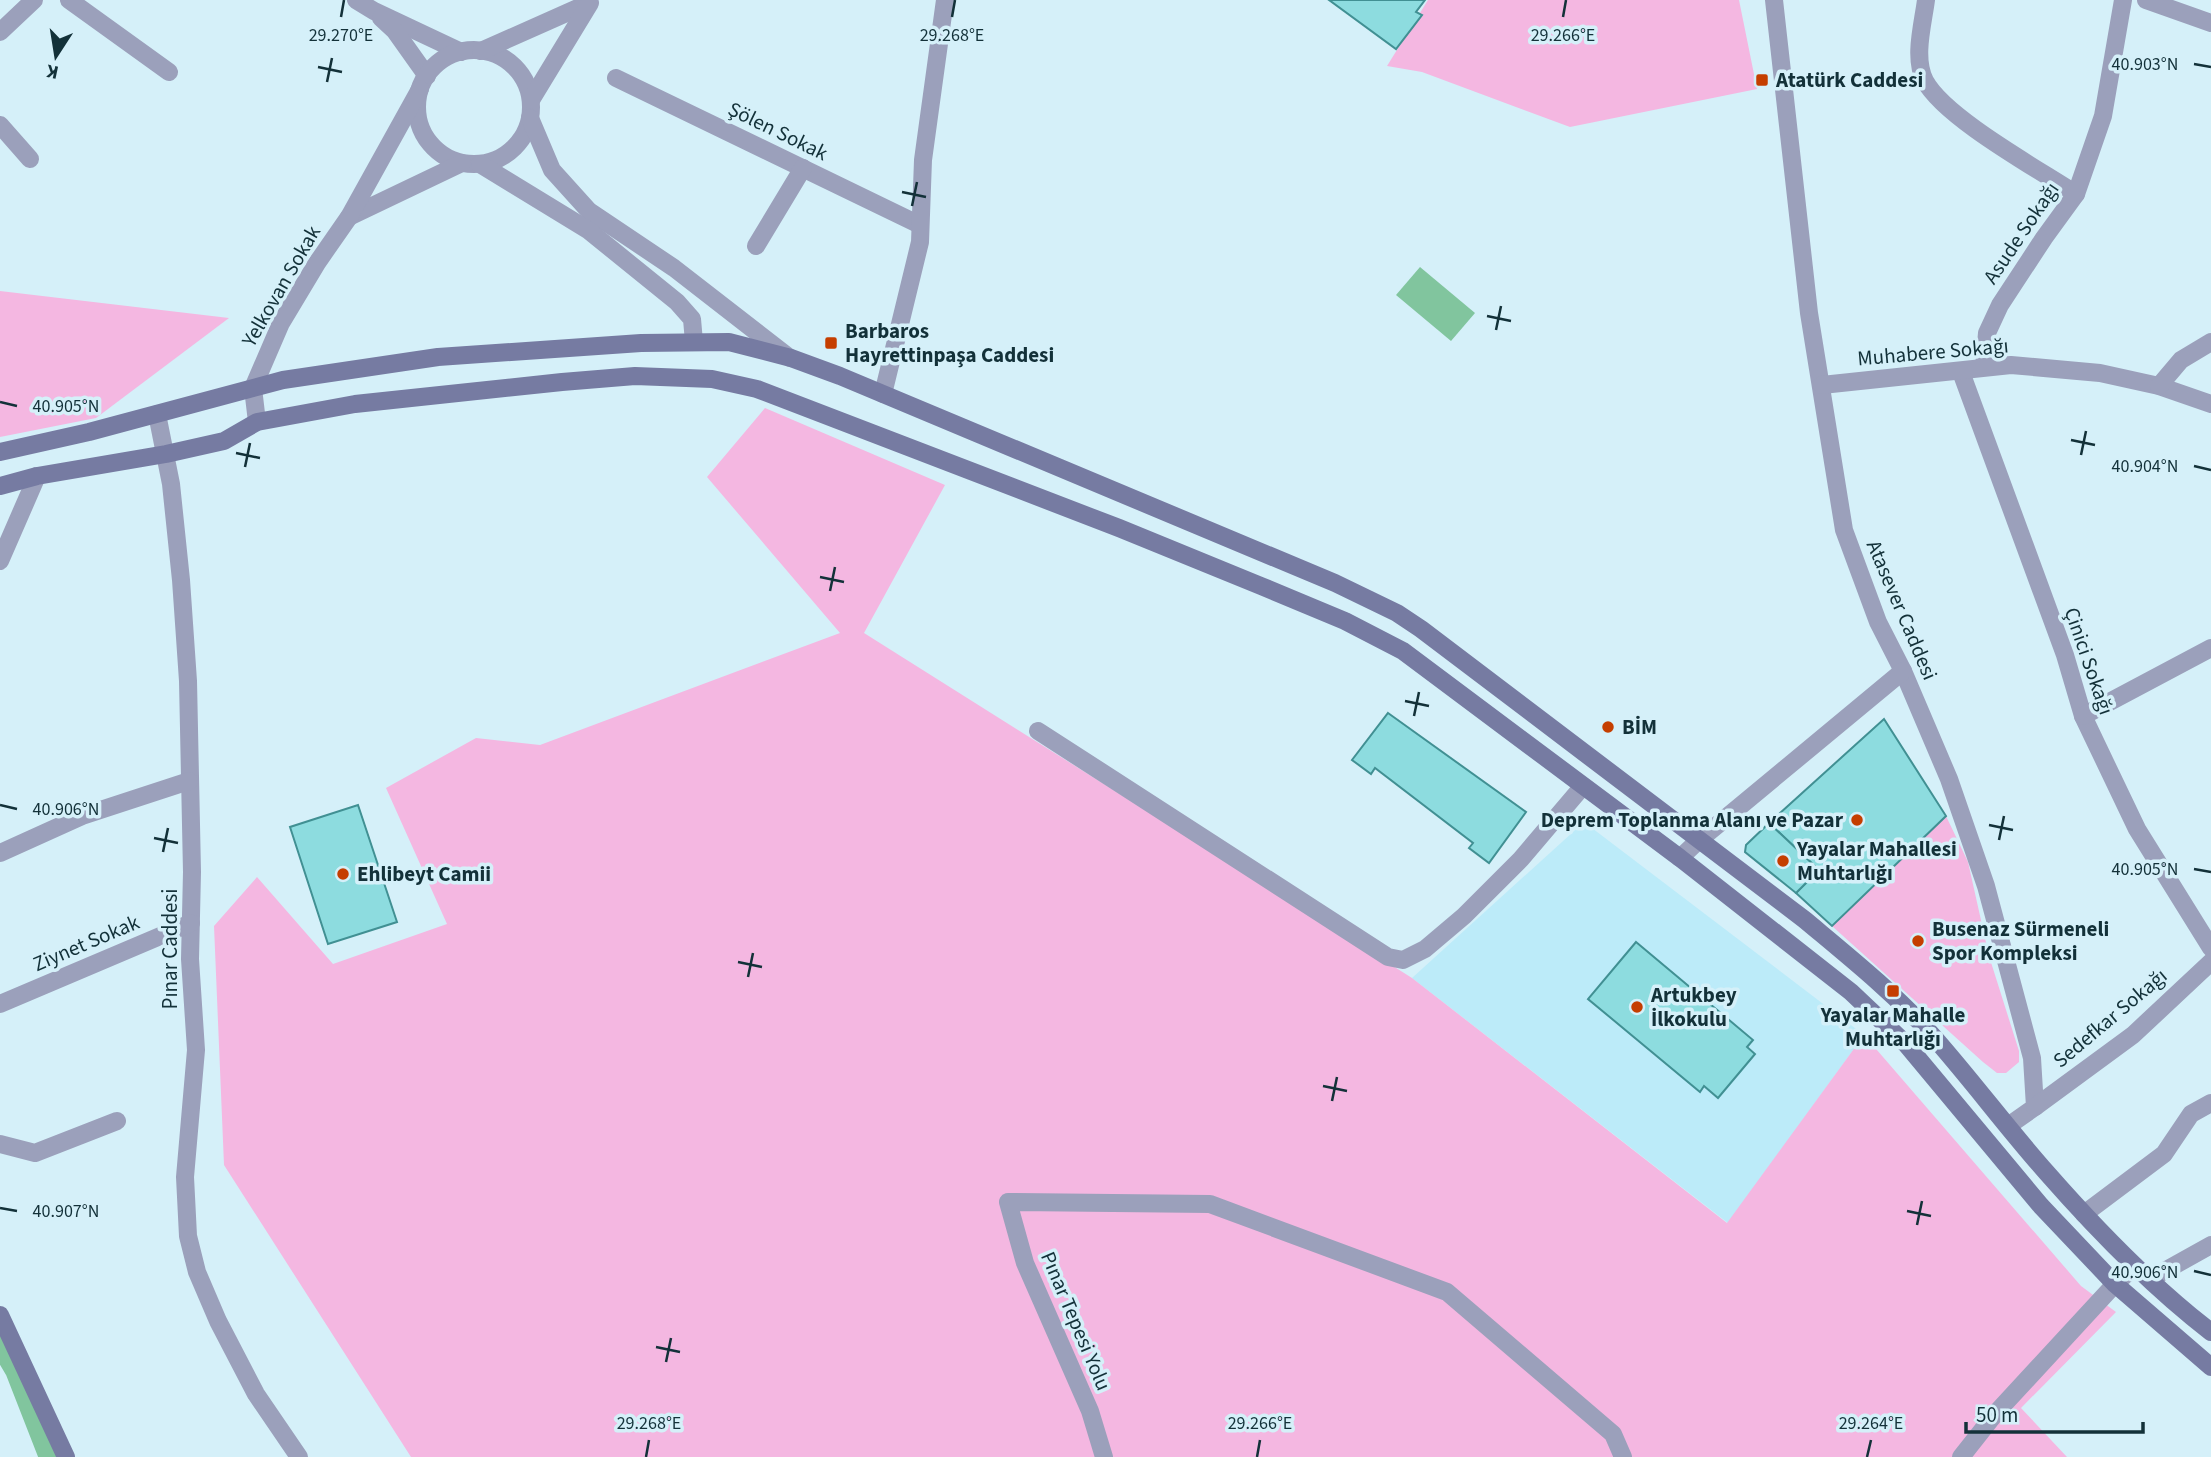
<svg xmlns="http://www.w3.org/2000/svg" width="2211" height="1457" viewBox="0 0 2211 1457" font-family="'Source Sans 3',sans-serif">
  <rect width="100%" height="100%" fill="#d5f0f9"/>
  <!-- built -->
  <path fill="#bcebf9" d="M1584,822l280,213 -136,188 -316,-245z"/>
  <!-- green -->
  <g fill="#f4b7e1">
    <path d="M1428,0h311l18,89 -187,38 -148,-55 -35,-6z"/>
    <path d="M0,291l229,27 -133,100 -96,19z"/>
    <path d="M765,408l180,77 -81,148 548,345 315,245 137,-188 217,251 35,26 -95,96 46,49h-1656l-187,-292 -10,-239 43,-49 76,87 114,-40 -61,-136 90,-50 64,7 300,-112 -133,-156z"/>
    <path d="M1946,816l22,46 21,94 30,95v11l-13,11h-9l-14,-11 -151,-136z"/>
  </g>
  <!-- water -->
  <path fill="#81c59e" d="M1420,267l55,46 -24,28 -55,-46z"/>
  <g fill="none" stroke-linecap="round" stroke-linejoin="round">
    <!-- canal -->
    <path stroke="#81c59e" stroke-width="24" d="M0,1341l17,29 34,87"/>
  </g>
  <!-- building -->
  <g fill="#8ddcdf" stroke="#419093" stroke-width="2">
    <path d="M1329,0h96l-9,12 6,3 -26,34z"/>
    <path d="M1388,713l138,99 -37,51 -20,-15 4,-5 -98,-75 -4,6 -19,-14z"/>
    <path d="M1884,719l62,97 -114,110 -36,-33 23,-23 -50,-47z"/>
    <path d="M358,805l39,117 -69,22 -38,-117z"/>
    <path d="M1769,823l50,47 -23,23 -51,-41 1,-7z"/>
    <path d="M1636,942l117,98 -6,7 8,7 -37,44 -14,-12 -4,6 -112,-93z"/>
  </g>
  <g fill="none" stroke-linecap="round" stroke-linejoin="round">
    <!-- street -->
    <g stroke="#9ba0bb" stroke-width="18">
      <path d="M69,0l100,72"/>
      <path d="M356,0l18,11 87,41"/>
      <path d="M1774,0l35,313 35,217 34,92 25,49 46,108 37,107 46,172 3,49 -27,19"/>
      <path d="M1926,0c-3,24 -13,58 -1,81 20,37 113,88 151,113"/>
      <path d="M2146,0l65,23"/>
      <path d="M381,18l14,13 32,45"/>
      <path d="M0,32l34,-32"/>
      <circle cx="474" cy="107" r="57"/>
      <path d="M481,51l108,-48"/>
      <path d="M616,78l304,147"/>
      <path d="M531,100l59,-97"/>
      <path d="M530,118l22,52 37,41 85,57 116,90"/>
      <path d="M0,125l30,34"/>
      <path d="M480,164l108,66 89,72 15,17 2,23"/>
      <path d="M349,217l113,-54"/>
      <path d="M756,246l47,-78"/>
      <path d="M1984,367l3,-34 13,-28 44,-67 32,-44 27,-78 20,-116"/>
      <path d="M1961,372l104,283 18,61 54,113 74,119"/>
      <path d="M1822,385l189,-20 89,8 59,13 52,18"/>
      <path d="M2159,386l22,-26 30,-18"/>
      <path d="M883,394l37,-152 3,-82 22,-160"/>
      <path d="M157,414l14,70 10,96 7,101 4,191 -2,87 6,91 -11,127 3,59 9,36 21,49 38,73 43,63"/>
      <path d="M257,422l-4,-34 28,-65 36,-60 32,-46 71,-128"/>
      <path d="M0,561l37,-85"/>
      <path d="M2083,716l128,-68"/>
      <path d="M1038,731l350,226 15,3 22,-11 39,-33 57,-57 62,-73"/>
      <path d="M0,853l82,-37 107,-35"/>
      <path d="M1680,858l18,-17 205,-170"/>
      <path d="M0,1004l191,-81"/>
      <path d="M2035,1107l98,-72 78,-73"/>
      <path d="M0,1144l35,9 82,-32"/>
      <path d="M2084,1214l80,-60 27,-40 20,-11"/>
      <path d="M2150,1279l61,-34"/>
      <path d="M1104,1457l-14,-46 -65,-148 -17,-61 202,2 237,88 166,142 10,23"/>
      <path d="M1961,1457l34,-43 120,-130 20,-18"/>
    </g>
    <!-- secondary -->
    <g stroke="#767ba2" stroke-width="18">
      <path d="M0,452l89,-20 194,-52 155,-23 203,-14 88,-1 62,16 49,18 495,207 62,30 24,16 384,291c43,36 88,72 126,114 40,45 76,94 116,139 50,57 104,113 164,159"/>
      <path d="M0,486l37,-10 129,-22 58,-13 33,-19 98,-18 207,-22 73,-6 77,3 45,10 362,139 142,58 84,35 58,30 277,207 171,134 55,52 135,162 74,78 96,83"/>
      <path d="M0,1315l66,142"/>
    </g>
  </g>
  <!-- ticks -->
  <path fill="none" stroke="#133139" stroke-width="2.5" d="M341,17l3,-17M952,17l3,-17M1563,17l3,-17M2194,64l17,3M318,67l24,5M327,82l5,-24M902,192l24,5M912,206l5,-24M1487,316l24,5M1496,330l5,-24M0,402l17,4M2071,440l24,5M236,453l24,5M2081,455l5,-24M2194,466l17,4M245,467l5,-24M820,577l24,5M830,591l5,-24M1405,701l24,5M1414,716l5,-24M0,805l17,4M1989,825l24,5M154,838l24,5M1999,840l5,-24M163,852l5,-24M2194,869l17,3M738,962l24,5M748,977l5,-24M1323,1086l24,5M1332,1101l5,-24M0,1208l17,3M1907,1211l24,5M1917,1225l5,-24M2194,1271l17,4M656,1347l24,5M666,1362l5,-24M646,1457l3,-17M1257,1457l3,-17M1867,1457l4,-17"/>
  <!-- markers -->
  <g fill="#c53e00" stroke="#d5f0f9" stroke-width="2.5">
    <rect x="1755" y="73" width="14" height="14" rx="3.5"/>
    <rect x="824" y="336" width="14" height="14" rx="3.5"/>
    <circle cx="1608" cy="727" r="7"/>
    <circle cx="1857" cy="820" r="7"/>
    <circle cx="1783" cy="861" r="7"/>
    <circle cx="343" cy="874" r="7"/>
    <circle cx="1918" cy="941" r="7"/>
    <rect x="1886" y="984" width="14" height="14" rx="3.5"/>
    <circle cx="1637" cy="1007" r="7"/>
  </g>
  <g text-anchor="middle" dominant-baseline="central" stroke-width="7" stroke-linejoin="round" paint-order="stroke">
    <!-- poi labels -->
    <g font-size="21" font-weight="bold" fill="#133139" stroke="#d5f0f9" text-anchor="start">
      <text x="1776" y="80">Atatürk Caddesi̇</text>
      <text x="845" y="331">Barbaros<tspan x="845" dy="24">Hayrettinpaşa Caddesi</tspan></text>
      <text x="1622" y="727">BİM</text>
      <text x="1843" y="820" text-anchor="end">Deprem Toplanma Alanı ve Pazar</text>
      <text x="1797" y="849">Yayalar Mahallesi<tspan x="1797" dy="24">Muhtarlığı</tspan></text>
      <text x="357" y="874">Ehlibeyt Camii</text>
      <text x="1932" y="929">Busenaz Sürmeneli<tspan x="1932" dy="24">Spor Kompleksi</tspan></text>
      <text x="1651" y="995">Artukbey<tspan x="1651" dy="24">İlkokulu</tspan></text>
      <text x="1893" y="1015" text-anchor="middle">Yayalar Mahalle<tspan x="1893" dy="24">Muhtarlığı</tspan></text>
    </g>
    <!-- street labels -->
    <g font-size="21" fill="#133139" stroke="#d5f0f9">
      <text transform="translate(778 131) rotate(26)">Şölen Sokak</text>
      <text transform="translate(2021 233) rotate(-56)">Asude Sokağı</text>
      <text transform="translate(281 286) rotate(-60)">Yelkovan Sokak</text>
      <text transform="translate(1933 352) rotate(-5)">Muhabere Sokağı</text>
      <text transform="translate(1902 610) rotate(67)">Atasever Caddesi</text>
      <text transform="translate(2089 661) rotate(71)">Çinici Sokağı</text>
      <text transform="translate(86 943) rotate(-23)">Ziynet Sokak</text>
      <text transform="translate(170 949) rotate(-90)">Pınar Caddesi</text>
      <text transform="translate(2110 1018) rotate(-40)">Sedefkar Sokağı</text>
      <text transform="translate(1076 1321) rotate(67)">Pınar Tepesi Yolu</text>
    </g>
  </g>
  <g font-size="18" text-anchor="middle" fill="#133139" stroke="#d5f0f9" stroke-width="7" stroke-linejoin="round" paint-order="stroke">
    <text x="341" y="41">29.270°E</text>
    <text x="952" y="41">29.268°E</text>
    <text x="1563" y="41">29.266°E</text>
    <text x="2145" y="70">40.903°N</text>
    <text x="66" y="412">40.905°N</text>
    <text x="2145" y="472">40.904°N</text>
    <text x="66" y="815">40.906°N</text>
    <text x="2145" y="875">40.905°N</text>
    <text x="66" y="1217">40.907°N</text>
    <text x="2145" y="1278">40.906°N</text>
    <text x="649" y="1429">29.268°E</text>
    <text x="1260" y="1429">29.266°E</text>
    <text x="1871" y="1429">29.264°E</text>
  </g>
  <!-- north arrow -->
  <g transform="translate(56 56) rotate(192)" stroke="#d5f0f9" stroke-width="5" paint-order="stroke">
  <path d="M0-5L12 26L0 18L-12 26Z" fill="#133139"/>
  <text y="-10" font-size="19" font-weight="bold" text-anchor="middle" fill="#133139">K</text>
  </g>
  <!-- scale -->
  <path d="M1966 1422v10h177v-10" fill="none" stroke="#133139" stroke-width="3.5"/>
  <text x="1976" y="1422" font-size="21" fill="#133139" stroke="#d5f0f9" stroke-width="5" paint-order="stroke">50 m</text>
</svg>
